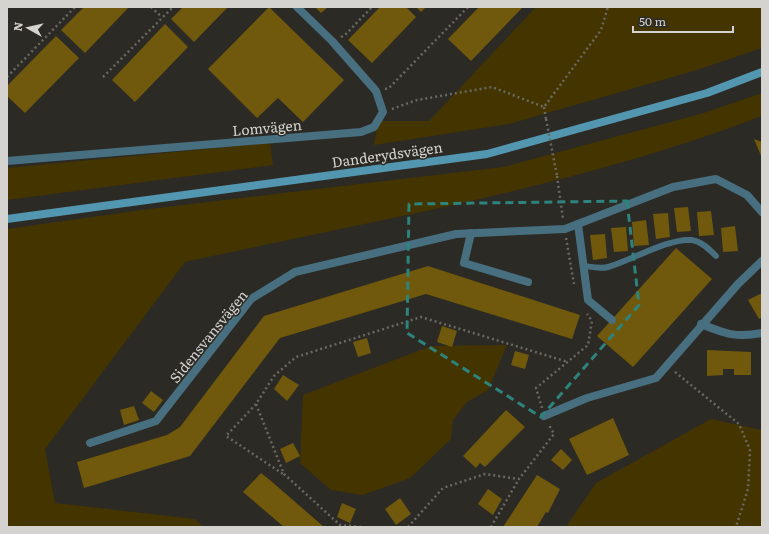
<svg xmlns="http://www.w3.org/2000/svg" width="769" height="534" viewBox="0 0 769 534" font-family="Literata,serif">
  <rect width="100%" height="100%" fill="#2c2a24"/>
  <!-- green -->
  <g fill="#443500">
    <path d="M536,7h226v41l-65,22 -188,54 -135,21 4,-24h51z"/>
    <path d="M762,93v23c-185,71 -384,103 -577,146l-140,187 10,54 140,16 8,8h-196v-298l142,-20 354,-42 201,-54z"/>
    <path d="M270,143l3,22 -266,35v-32z"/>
    <path d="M507,345l-19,45 -21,12 -14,18 -2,19 -41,39 -47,17 -32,-5 -31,-27 3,-68 128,-49z"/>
    <path d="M711,419l51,11v97h-196l30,-44z"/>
  </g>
  <!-- building -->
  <g fill="#70590c">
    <path d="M84,7h45l-44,46 -24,-23z"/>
    <path d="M183,7h45l-34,35 -23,-23z"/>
    <path d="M269,7l75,73 -41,42 -25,-24 -21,20 -49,-49z"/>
    <path d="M315,7h13l-7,6z"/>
    <path d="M380,7h26l10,10 -44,46 -24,-23z"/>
    <path d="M416,7h10l-5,5z"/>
    <path d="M479,7h44l-52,54 -23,-22z"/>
    <path d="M165,24l23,23 -53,55 -23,-22z"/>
    <path d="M56,36l23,22 -54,55 -18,-17v-10z"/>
    <path d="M754,139l8,3v16z"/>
    <path d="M688,207l3,24 -14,1 -3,-24z"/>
    <path d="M711,211l3,24 -15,1 -2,-24z"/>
    <path d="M668,213l2,24 -14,2 -3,-25z"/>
    <path d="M646,220l3,25 -15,1 -2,-24z"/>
    <path d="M735,226l3,25 -15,1 -2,-24z"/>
    <path d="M626,227l2,24 -14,1 -3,-24z"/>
    <path d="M605,234l2,24 -14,2 -3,-25z"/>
    <path d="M676,248l36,31 -79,88 -36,-31z"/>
    <path d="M428,266l152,49 -8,24 -146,-45 -146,44 -90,118 -106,32 -7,-26 90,-27 13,-8 84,-111z"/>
    <path d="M762,293v24l-3,2 -11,-19z"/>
    <path d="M442,326l15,5 -5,16 -15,-5z"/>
    <path d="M367,338l4,15 -13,4 -5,-15z"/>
    <path d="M707,350l44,2v23h-17v-6h-11v6l-16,1z"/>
    <path d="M515,351l14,4 -4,14 -14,-4z"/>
    <path d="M283,375l16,10 -12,16 -13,-12z"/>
    <path d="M151,391l12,9 -9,12 -12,-9z"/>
    <path d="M134,406l5,14 -15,5 -4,-15z"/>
    <path d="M506,410l19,17 -40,40 -5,-4 -4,5 -13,-12z"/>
    <path d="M613,418l16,37 -42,20 -18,-36z"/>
    <path d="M293,443l7,13 -14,7 -6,-14z"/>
    <path d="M561,449l11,11 -9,10 -12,-10z"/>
    <path d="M261,473l10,8 53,46h-40l-41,-35z"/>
    <path d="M537,475l23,14 -12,24 -2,-1 -9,15h-34z"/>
    <path d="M488,489l14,10 -9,16 -15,-11z"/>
    <path d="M400,498l11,16 -15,11 -11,-16z"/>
    <path d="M342,503l14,6 -6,14 -13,-6z"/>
  </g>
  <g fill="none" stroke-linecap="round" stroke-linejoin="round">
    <!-- path -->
    <g stroke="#6a6863" stroke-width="2.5" stroke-dasharray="2 3" stroke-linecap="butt">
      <path d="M151,7l11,10"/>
      <path d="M341,37l4,-2 27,-28"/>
      <path d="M7,77l68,-70"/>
      <path d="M103,77l70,-70"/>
      <path d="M385,89l4,-1 79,-81"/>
      <path d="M544,107l2,12"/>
      <path d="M392,109l25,-9 75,-13 52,20 57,-77 7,-23"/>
      <path d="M557,176l6,43"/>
      <path d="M566,238l8,46"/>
      <path d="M675,372l64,52 11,26 -2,39 -12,38"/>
      <path d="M256,404l-30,32 57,38"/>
      <path d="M542,408l-6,-20 52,-43 4,-24 -5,-7"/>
      <path d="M361,527l-21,-2 -56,-51 -28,-70 18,-28 22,-19 125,-40 147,45"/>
      <path d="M408,527l35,-39 42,-14 34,5 35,-45 -5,-9"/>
      <path d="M491,527l28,-48"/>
    </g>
    <!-- service -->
    <path stroke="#476f80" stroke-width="6" d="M584,266c8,1 17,3 24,1 22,-6 61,-29 83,-27 10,1 18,9 25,16"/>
    <!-- minor -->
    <g stroke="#476f80" stroke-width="8">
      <path d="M7,161l354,-29 13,-5 9,-15 -7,-21 -44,-50 -35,-34"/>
      <path d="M578,224l10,76 24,20"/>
      <path d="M471,233l-7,30 64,19"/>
      <path d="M701,324c25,10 35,14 61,9"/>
      <path d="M544,416l43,-18 69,-20 82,-94 24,-23"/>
      <path d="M90,443l66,-22 95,-122 44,-27 161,-38 109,-5 108,-42 43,-8 31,16 15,17"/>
    </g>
    <!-- secondary -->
    <path stroke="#5396b0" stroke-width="8" d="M7,219l480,-65 220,-61 55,-21"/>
    <!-- path-bridge -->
    <path stroke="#6a6863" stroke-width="2.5" stroke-dasharray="2 3" stroke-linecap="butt" d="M546,119l11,57"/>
  </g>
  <!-- marked area -->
  <path fill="none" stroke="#2d847d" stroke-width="3" stroke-dasharray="8 5" stroke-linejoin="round" d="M627,201l12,104 -98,112 -134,-84 2,-129z"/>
  <g text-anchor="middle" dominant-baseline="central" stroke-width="3" stroke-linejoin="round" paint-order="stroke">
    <!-- street labels -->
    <g font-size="14" fill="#d5d3d0" stroke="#2c2a24">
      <text transform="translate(267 127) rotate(-5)">Lomvägen</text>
      <text transform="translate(387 154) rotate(-8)">Danderydsvägen</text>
      <text transform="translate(208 336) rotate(-51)">Sidensvansvägen</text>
    </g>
  </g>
  <!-- border -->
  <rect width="769" height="534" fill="none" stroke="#d5d3d0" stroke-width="16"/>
  <!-- north arrow -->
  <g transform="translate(28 28) rotate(278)" stroke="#2c2a24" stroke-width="3" paint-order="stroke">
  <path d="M0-3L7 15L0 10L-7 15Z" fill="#d5d3d0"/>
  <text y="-6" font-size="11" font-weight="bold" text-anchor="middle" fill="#d5d3d0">N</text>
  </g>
  <!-- scale -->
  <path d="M633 26v6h100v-6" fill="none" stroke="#d5d3d0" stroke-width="2"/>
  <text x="639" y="26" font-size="12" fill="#d5d3d0" stroke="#2c2a24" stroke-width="3" paint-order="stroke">50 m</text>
</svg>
